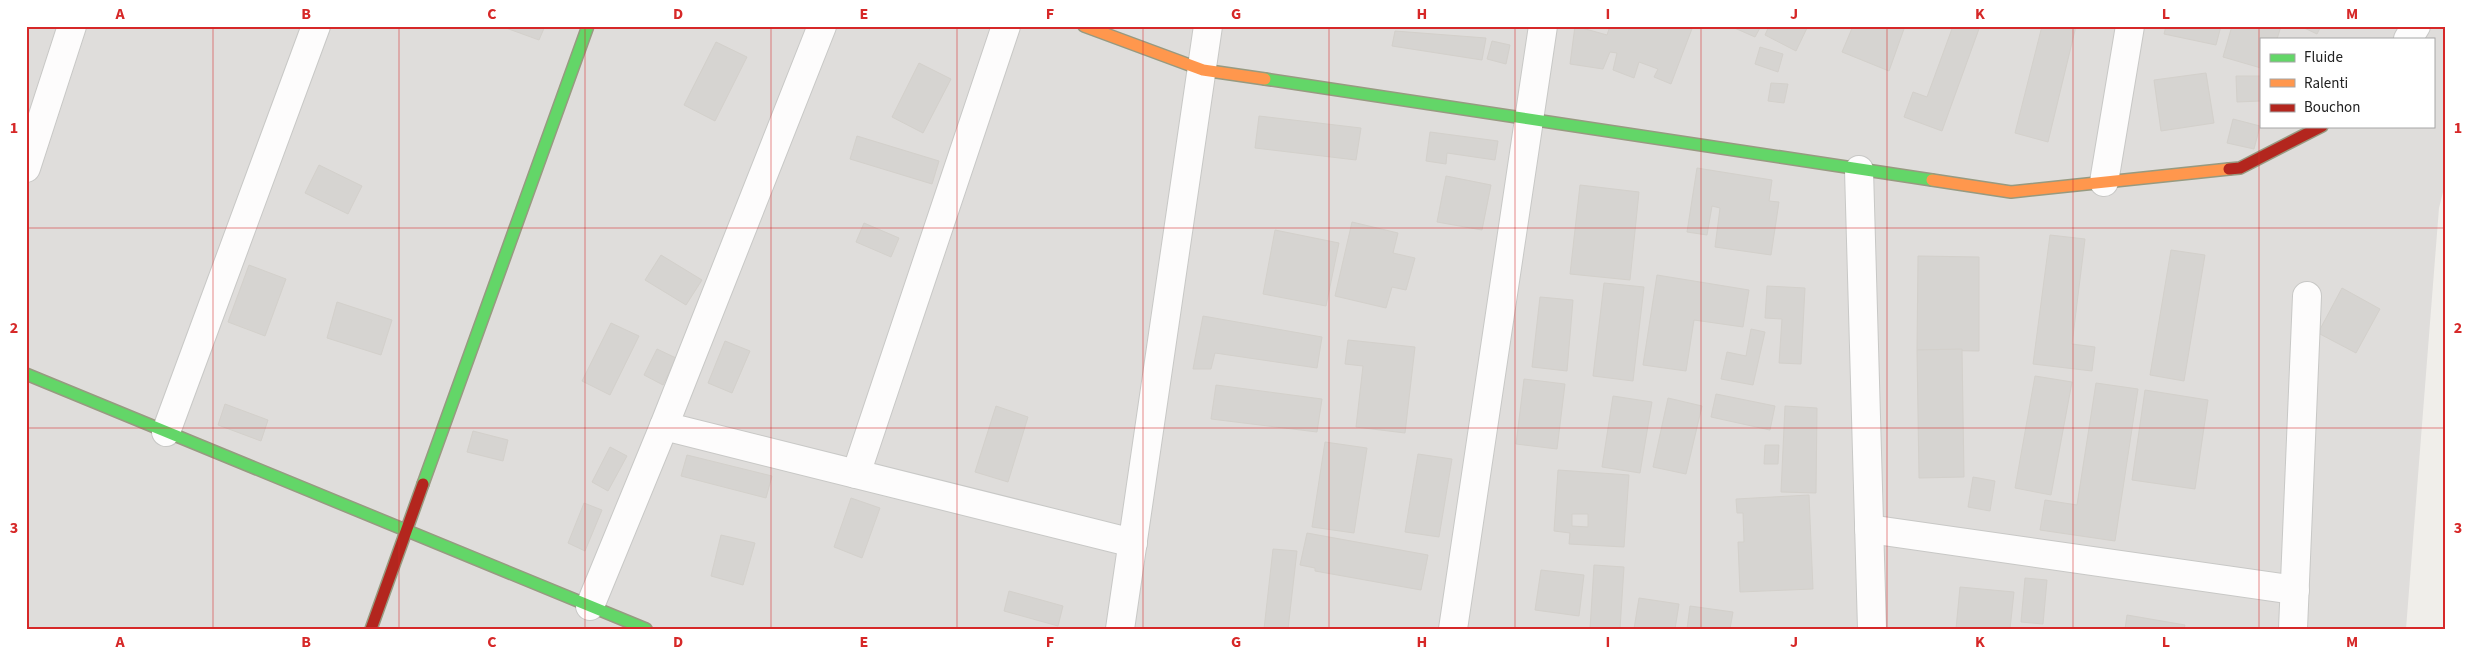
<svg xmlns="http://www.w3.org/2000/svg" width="2472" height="655" viewBox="0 0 2472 655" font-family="'Source Sans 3',sans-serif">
  <rect width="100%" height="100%" fill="#f0eeea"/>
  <!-- residential -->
  <path fill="#dfdddb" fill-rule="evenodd" d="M26,26h2420v154l-7,28 -33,421h-2380zM2261,39h172v87h-172z"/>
  <!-- building -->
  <g fill="#d6d4d1" stroke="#d3d0cb" fill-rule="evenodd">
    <path d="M506,26h39l-6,14 -33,-12z"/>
    <path d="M1575,26l32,9 3,-9h83l-22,58 -17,-7 4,-8 -19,-7 -5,16 -21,-8 4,-17 -7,-1 -7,17 -33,-5z"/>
    <path d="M1730,26h31l-6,11z"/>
    <path d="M1769,26h39l-12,25 -31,-16z"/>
    <path d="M1853,26h52l-16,45 -47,-19z"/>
    <path d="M1953,26h27l-38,105 -38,-14 9,-25 14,5z"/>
    <path d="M2042,26h34l-28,116 -33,-9z"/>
    <path d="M2166,26h55l-5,19 -52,-11z"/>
    <path d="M2232,26h49l-4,13h-16v29l-38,-11z"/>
    <path d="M2300,26h21l-4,8z"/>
    <path d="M1395,31l91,7 -4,22 -90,-14z"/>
    <path d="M1492,41l18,4 -4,19 -19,-5z"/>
    <path d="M716,42l31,15 -32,64 -31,-16z"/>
    <path d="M1760,47l23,7 -5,18 -23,-8z"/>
    <path d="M919,63l32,16 -28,54 -31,-16z"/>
    <path d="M2206,73l8,50 -53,8 -7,-51z"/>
    <path d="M2236,76h25v25l-24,1z"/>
    <path d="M1771,83l17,1 -4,19 -16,-2z"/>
    <path d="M1259,116l102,12 -5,32 -101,-12z"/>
    <path d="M2233,119l27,7 -6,23 -27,-6z"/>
    <path d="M1430,132l68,9 -3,19 -48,-7 -1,11 -20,-3z"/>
    <path d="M857,136l82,25 -7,23 -82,-25z"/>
    <path d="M319,165l43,21 -14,28 -43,-21z"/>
    <path d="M1697,168l75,12 -3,21 10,1 -8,53 -56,-8 5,-39 -8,-2 -5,29 -20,-3z"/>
    <path d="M1446,176l45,9 -9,45 -45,-8z"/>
    <path d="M1580,185l59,7 -9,88 -60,-6z"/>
    <path d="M1352,222l46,11 -5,20 22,5 -9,32 -14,-3 -6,21 -51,-12z"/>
    <path d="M864,223l35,15 -8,19 -35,-15z"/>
    <path d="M1275,230l64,13 -13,63 -63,-12z"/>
    <path d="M2050,235l35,4 -13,105 23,3 -3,24 -59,-7z"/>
    <path d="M2171,250l34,5 -21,126 -34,-6z"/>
    <path d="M661,255l41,25 -16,25 -41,-25z"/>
    <path d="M1918,256l61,1v94l-62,-1z"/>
    <path d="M249,265l37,14 -21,57 -37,-14z"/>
    <path d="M1657,275l92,15 -6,37 -49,-7 -8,51 -43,-6z"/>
    <path d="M1604,283l40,4 -11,94 -40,-5z"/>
    <path d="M1767,286l38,2 -4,76 -22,-1 3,-44 -17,-1z"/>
    <path d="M2342,288l38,21 -24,44 -38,-20z"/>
    <path d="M1540,297l33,3 -6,71 -35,-4z"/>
    <path d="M337,302l55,18 -11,35 -54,-17z"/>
    <path d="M1203,316l119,21 -5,31 -102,-15 -4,16h-18z"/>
    <path d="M611,323l28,13 -29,59 -28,-14z"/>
    <path d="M1751,329l14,3 -12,53 -32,-6 6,-27 19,4z"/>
    <path d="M1348,340l67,7 -10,86 -49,-6 7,-61 -18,-2z"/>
    <path d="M725,341l25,10 -18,42 -24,-10z"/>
    <path d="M657,349l19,9 -13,27 -19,-10z"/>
    <path d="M1962,349l2,128 -45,1 -2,-128z"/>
    <path d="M2035,376l37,6 -21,113 -36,-7z"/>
    <path d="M1524,379l41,5 -8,65 -41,-5z"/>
    <path d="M2096,383l42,6 -23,152 -75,-11 5,-30 32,5z"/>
    <path d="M1216,385l106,14 -5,33 -106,-13z"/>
    <path d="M2145,390l63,10 -13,89 -63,-9z"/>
    <path d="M1716,394l59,12 -5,24 -59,-13z"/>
    <path d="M1613,396l39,6 -12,71 -38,-6z"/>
    <path d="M1668,398l34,8 -16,68 -33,-7z"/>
    <path d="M225,404l43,16 -7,21 -43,-16z"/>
    <path d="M996,406l32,11 -20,65 -33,-10z"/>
    <path d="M1785,406l32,2 -1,85 -35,-1z"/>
    <path d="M473,431l35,9 -5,21 -36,-9z"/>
    <path d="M1325,442l42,6 -13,85 -42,-6z"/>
    <path d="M1765,445h14l-1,19h-14z"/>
    <path d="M610,447l17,9 -19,35 -16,-9z"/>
    <path d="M1418,454l34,5 -13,78 -34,-5z"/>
    <path d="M687,455l85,21 -6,22 -85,-22z"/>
    <path d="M1558,470l71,5 -5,72 -55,-3 1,-11 -16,-2zM1572,514h16v13l-16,-1z"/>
    <path d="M1973,477l22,4 -5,30 -22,-4z"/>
    <path d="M1809,495l4,94 -73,3 -2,-50h6l-1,-29h-6l-1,-14z"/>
    <path d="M851,498l29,10 -18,50 -28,-11z"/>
    <path d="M584,503l18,7 -17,41 -17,-8z"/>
    <path d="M1307,533l121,22 -7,35 -106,-19v-3l-15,-3z"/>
    <path d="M721,535l34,8 -12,42 -32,-9z"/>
    <path d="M1273,549l24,2 -9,78h-24z"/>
    <path d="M1594,565l30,2 -4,62h-30z"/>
    <path d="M1541,570l43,5 -5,41 -44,-6z"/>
    <path d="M2025,578l22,2 -4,44 -22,-2z"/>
    <path d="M1960,587l54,5 -4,37h-54z"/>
    <path d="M1009,591l54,15 -5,20 -54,-15z"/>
    <path d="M1639,598l40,6 -4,25h-41z"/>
    <path d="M1690,606l43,6 -3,17h-43z"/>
    <path d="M2127,615l58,10 -1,4h-59z"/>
  </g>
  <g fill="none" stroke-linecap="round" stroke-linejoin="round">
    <!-- street casing -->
    <g stroke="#c8c8c6" stroke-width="30">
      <g id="street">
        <path d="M2408,39l8,-13"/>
        <path d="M26,168l46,-142"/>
        <path d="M1859,170l13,459"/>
        <path d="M2104,182l26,-156"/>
        <path d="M664,426l469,117"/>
        <path d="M166,432l150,-406"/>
        <path d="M856,474l150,-448"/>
        <path d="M1869,529l426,61"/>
        <path d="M590,606l74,-180 158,-400"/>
        <path d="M1120,629l88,-603"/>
        <path d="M1453,629l90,-603"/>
        <path d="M2293,629l14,-333"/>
      </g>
    </g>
    <!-- fast casing -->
    <g stroke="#979a80" stroke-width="14">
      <g id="fast">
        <path d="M1265,79l667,101"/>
        <path d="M26,374l620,255"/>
        <path d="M423,484l165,-458"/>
      </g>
    </g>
    <!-- slow casing -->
    <g stroke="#979a80" stroke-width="14">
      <g id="slow">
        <path d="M1084,26l119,44 62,9"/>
        <path d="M1932,180l79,12 218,-23"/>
      </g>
    </g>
    <!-- jam casing -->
    <g stroke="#979a80" stroke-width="14">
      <g id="jam">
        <path d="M2229,169l11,-1 82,-42"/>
        <path d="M371,629l52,-145"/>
      </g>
    </g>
    <!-- street -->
    <use href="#street" stroke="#fdfcfc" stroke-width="28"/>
    <!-- fast -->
    <use href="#fast" stroke="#63d668" stroke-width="11"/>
    <!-- slow -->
    <use href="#slow" stroke="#ff974d" stroke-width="11"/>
    <!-- jam -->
    <use href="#jam" stroke="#b3261e" stroke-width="11"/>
  </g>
  <!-- grid -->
  <path fill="none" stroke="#d62828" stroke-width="1" stroke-opacity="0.55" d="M213,26v603M399,26v603M585,26v603M771,26v603M957,26v603M1143,26v603M1329,26v603M1515,26v603M1701,26v603M1887,26v603M2073,26v603M2259,26v603M26,228h2420M26,428h2420"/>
  <!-- border -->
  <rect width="2472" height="655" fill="none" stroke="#ffffff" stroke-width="55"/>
  <!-- legend -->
  <rect x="2260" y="38" width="175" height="90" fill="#ffffff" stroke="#a6a6a6"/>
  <rect x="2270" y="54" width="25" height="8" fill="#63d668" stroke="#a6a6a6"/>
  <text x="2304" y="62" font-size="15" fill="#212121">Fluide</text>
  <rect x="2270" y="79" width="25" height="8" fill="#ff974d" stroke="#a6a6a6"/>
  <text x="2304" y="88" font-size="15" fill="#212121">Ralenti</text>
  <rect x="2270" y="104" width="25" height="8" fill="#b3261e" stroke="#a6a6a6"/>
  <text x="2304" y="112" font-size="15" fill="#212121">Bouchon</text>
  <rect x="28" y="28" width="2416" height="600" fill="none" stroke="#d62828" stroke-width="2"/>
  <g font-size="16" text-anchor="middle" font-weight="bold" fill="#d62828">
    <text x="120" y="19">A</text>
    <text x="306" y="19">B</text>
    <text x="492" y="19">C</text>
    <text x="678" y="19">D</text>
    <text x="864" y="19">E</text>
    <text x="1050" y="19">F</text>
    <text x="1236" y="19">G</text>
    <text x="1422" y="19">H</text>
    <text x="1608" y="19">I</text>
    <text x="1794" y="19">J</text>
    <text x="1980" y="19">K</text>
    <text x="2166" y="19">L</text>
    <text x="2352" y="19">M</text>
    <text x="14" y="133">1</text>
    <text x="2458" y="133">1</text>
    <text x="14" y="333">2</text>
    <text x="2458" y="333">2</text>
    <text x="14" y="533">3</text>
    <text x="2458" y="533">3</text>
    <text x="120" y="647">A</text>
    <text x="306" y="647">B</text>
    <text x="492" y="647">C</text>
    <text x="678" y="647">D</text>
    <text x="864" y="647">E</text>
    <text x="1050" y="647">F</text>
    <text x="1236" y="647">G</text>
    <text x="1422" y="647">H</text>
    <text x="1608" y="647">I</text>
    <text x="1794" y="647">J</text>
    <text x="1980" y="647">K</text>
    <text x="2166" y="647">L</text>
    <text x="2352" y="647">M</text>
  </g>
</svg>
